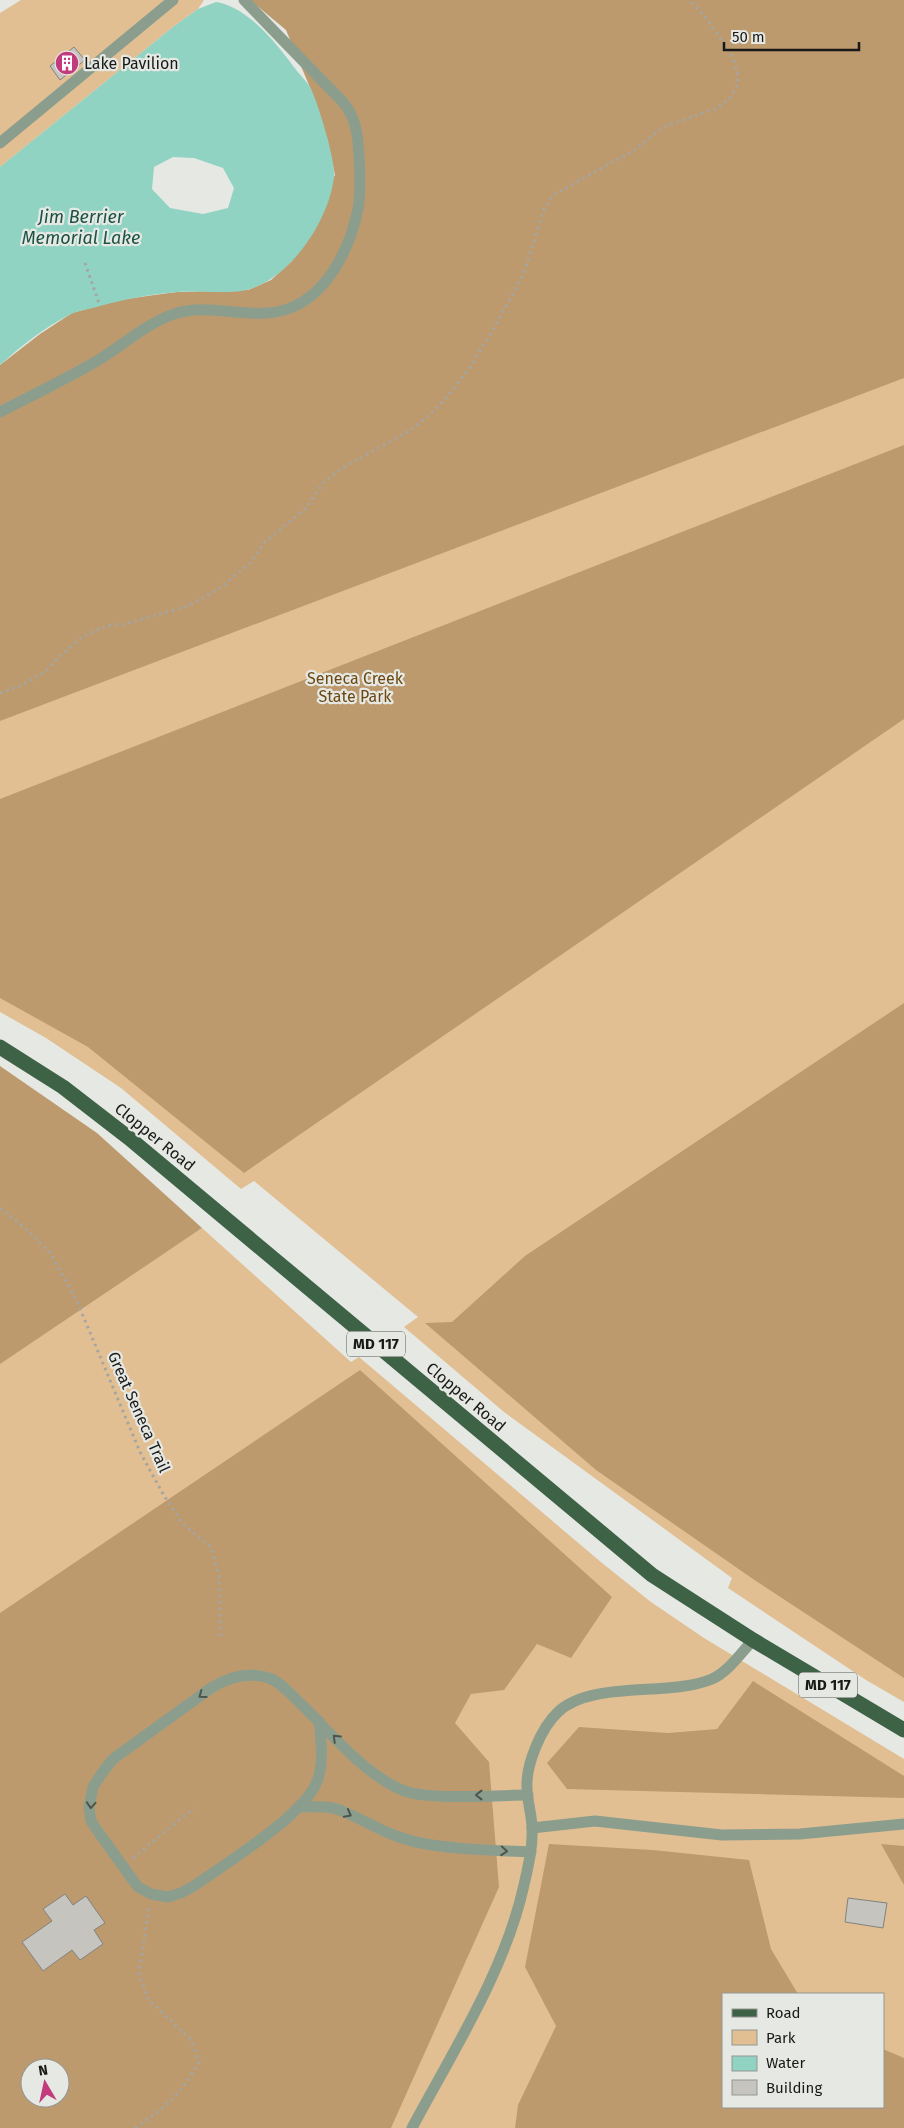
<svg xmlns="http://www.w3.org/2000/svg" width="904" height="2128" viewBox="0 0 904 2128" font-family="'Fira Sans',sans-serif">
  <rect width="100%" height="100%" fill="#e6e8e3"/>
  <!-- green -->
  <g fill="#e2bf92" fill-rule="evenodd">
    <path d="M21,0h183l-6,9 -25,18 -173,140v-154z"/>
    <path d="M904,0v1702l-38,-22 -138,-92 4,-10 -228,-166 -100,-85 14,-10 -164,-136 -13,8 -120,-101 -75,-50 -46,-26v-587z"/>
    <path d="M202,1228l149,134 8,-5 243,206 49,39 53,36 200,121v369h-904v-766zM723,1994h160v113h-160zM30,2068h30v30h-30z"/>
  </g>
  <!-- forest -->
  <g fill="#bd9a6e" fill-rule="evenodd">
    <path d="M250,0h654v378l-904,343v-356l40,-31 32,-21 48,-13 34,-5 23,-3 71,-2 23,-10 21,-19 43,-86 -8,-37 -16,-48 -25,-60z"/>
    <path d="M904,445v274l-660,454 -156,-126 -88,-49v-199z"/>
    <path d="M904,1003v675l-151,-99 -157,-109 -171,-147 27,-1 73,-66z"/>
    <path d="M0,1066l97,67 105,95 -202,136z"/>
    <path d="M360,1370l252,227 -41,61 -34,-14 -33,46 -33,4 -16,29 34,39 10,125 -108,241h-391v-515zM30,2068h30v30h-30z"/>
    <path d="M753,1681l151,95v22l-337,-9 -20,-26 32,-36 89,6 49,-4z"/>
    <path d="M549,1844l104,6 96,10 22,89 27,45h-75v113h160v-58l21,9v70h-389l3,-23 38,-79 -31,-59z"/>
    <path d="M881,1844l23,2v39z"/>
  </g>
  <!-- water -->
  <path fill="#90d3c2" fill-rule="evenodd" d="M216,2c33,5 62,44 81,69 5,6 11,12 14,18 7,14 25,73 23,88 -5,43 -42,99 -84,112 -18,6 -52,1 -72,3 -27,2 -53,7 -78,14 -9,3 -21,4 -29,8 -26,13 -50,32 -71,51v-198l173,-140 25,-18zM173,157l21,1 29,10 11,20 -6,20 -25,6 -33,-6 -18,-19 2,-22z"/>
  <!-- building -->
  <g fill="#c5c4bf" stroke="#82827d">
    <path d="M74,47l11,13 -25,20 -10,-14z"/>
    <path d="M65,1894l8,11 13,-9 19,27 -11,7 9,14 -23,16 -8,-10 -29,21 -21,-29 30,-21 -9,-12z"/>
    <path d="M848,1898l39,5 -4,25 -38,-6z"/>
  </g>
  <g fill="none" stroke-linecap="round" stroke-linejoin="round">
    <!-- path -->
    <g stroke="#a4a5a1" stroke-width="3" stroke-dasharray="2.5 4" stroke-linecap="butt">
      <path d="M85,263l15,43"/>
      <path d="M0,693l23,-8 23,-14 12,-13 24,-21 24,-11 18,-2 64,-18 32,-18 29,-24 15,-21 43,-36 17,-25 18,-14 69,-38 28,-24 31,-38 32,-54 22,-41 20,-64 9,-14 80,-44 30,-24 52,-18 14,-10 9,-15v-8l-5,-18 -24,-36 -19,-22"/>
      <path d="M0,1208l30,24 20,21 26,46 64,153 23,42 20,30 28,23 8,29 2,62"/>
      <path d="M133,1858l61,-50"/>
      <path d="M135,2128c33,-23 44,-31 64,-66l-8,-22 -43,-41 -9,-25 10,-67"/>
    </g>
    <!-- lane -->
    <g stroke="#8b9e8e" stroke-width="11">
      <path d="M0,143l173,-143"/>
      <path d="M0,412c33,-17 66,-33 97,-51 25,-15 46,-35 74,-46 40,-16 86,11 126,-10 34,-17 54,-61 61,-96 3,-18 2,-36 1,-53 -1,-16 -2,-33 -11,-47 -2,-4 -6,-8 -10,-12l-94,-97"/>
      <path d="M319,1721c2,19 5,39 -1,58 -11,35 -92,84 -124,107l-13,7 -13,4 -17,-3 -13,-7 -39,-54 -8,-12 -2,-14 4,-20 9,-14 11,-14 98,-71c18,-11 37,-17 58,-10 12,4 22,17 32,26 30,29 63,70 101,86 25,11 96,5 126,5"/>
      <path d="M300,1807c13,0 29,-2 42,4 25,10 46,25 74,31 37,8 77,8 115,10"/>
      <path d="M532,1828l63,-7 127,14 78,-1 104,-10"/>
      <path d="M412,2128c41,-77 93,-157 112,-243 4,-18 9,-38 8,-57 0,-13 -5,-27 -5,-41 -1,-23 14,-59 31,-75 34,-32 111,-15 154,-33 16,-7 29,-26 41,-39"/>
    </g>
    <!-- primary -->
    <path stroke="#3e6246" stroke-width="15" d="M0,1047l63,40 66,51 523,437 101,65 151,90"/>
  </g>
  <!-- one-way arrows -->
  <defs><path id="oneway-chevron" d="M-2-3.5L2.5 0L-2 3.5" fill="none" stroke-width="1.6" stroke-linecap="round" stroke-linejoin="round" transform="scale(1.25)"/></defs>
  <g stroke="#4c554d">
    <use href="#oneway-chevron" transform="translate(202 1695) rotate(144)"/>
    <use href="#oneway-chevron" transform="translate(336 1738) rotate(-136)"/>
    <use href="#oneway-chevron" transform="translate(479 1795) rotate(180)"/>
    <use href="#oneway-chevron" transform="translate(91 1805) rotate(94)"/>
    <use href="#oneway-chevron" transform="translate(348 1814) rotate(28)"/>
    <use href="#oneway-chevron" transform="translate(504 1851) rotate(4)"/>
  </g>
  <!-- icons -->
  <defs>
    <g id="building-disc" transform="scale(1.25)"><circle r="9.5" fill="#c23b7c" stroke="#e6e8e3"/><path d="M-4-6H4V6H1V3H-1V6H-4ZM-2.5-4.3h1.7v1.8h-1.7ZM.8-4.3h1.7v1.8H.8ZM-2.5-1h1.7V.8h-1.7ZM.8-1h1.7V.8H.8Z" fill="#fff"/></g>
  </defs>
  <g fill-rule="evenodd">
    <use href="#building-disc" x="67" y="63"/>
  </g>
  <g text-anchor="middle" dominant-baseline="central" stroke-width="4.5" stroke-linejoin="round" paint-order="stroke">
    <!-- shield labels -->
    <g fill="#e6e8e3" stroke="#565855" stroke-width="1">
      <rect x="347" y="1331.5" width="58" height="25" rx="4"/>
      <rect x="799" y="1672.5" width="58" height="25" rx="4"/>
    </g>
    <g font-size="15" font-weight="bold" fill="#191a18">
      <text x="376" y="1344">MD 117</text>
      <text x="828" y="1685">MD 117</text>
    </g>
    <!-- poi labels -->
    <g font-size="16" fill="#191a18" stroke="#e6e8e3" text-anchor="start">
      <text x="84" y="63">Lake Pavilion</text>
    </g>
    <!-- park labels -->
    <g font-size="16" fill="#6b4812" stroke="#e6e8e3">
      <text x="355" y="678">Seneca Creek<tspan x="355" dy="18">State Park</tspan></text>
    </g>
    <!-- street labels -->
    <g font-size="16" fill="#191a18" stroke="#e6e8e3">
      <text transform="translate(155 1137) rotate(39)">Clopper Road</text>
      <text transform="translate(466 1397) rotate(40)">Clopper Road</text>
      <text transform="translate(139 1412) rotate(66)">Great Seneca Trail</text>
    </g>
    <!-- water labels -->
    <g font-size="18" font-style="italic" fill="#1b5347" stroke="#e6e8e3">
      <text x="81" y="217">Jim Berrier<tspan x="81" dy="21">Memorial Lake</tspan></text>
    </g>
  </g>
  <!-- legend -->
  <rect x="722" y="1993" width="162" height="115" fill="#e6e8e3" stroke="#949692"/>
  <rect x="732" y="2009" width="25" height="8" fill="#3e6246" stroke="#949692"/>
  <text x="766" y="2018" font-size="15" fill="#191a18">Road</text>
  <rect x="732" y="2030" width="25" height="15" fill="#e2bf92" stroke="#949692"/>
  <text x="766" y="2043" font-size="15" fill="#191a18">Park</text>
  <rect x="732" y="2056" width="25" height="15" fill="#90d3c2" stroke="#949692"/>
  <text x="766" y="2068" font-size="15" fill="#191a18">Water</text>
  <rect x="732" y="2080" width="25" height="15" fill="#c5c4bf" stroke="#949692"/>
  <text x="766" y="2093" font-size="15" fill="#191a18">Building</text>
  <!-- north arrow -->
  <g transform="translate(45 2083) rotate(351)"><circle r="24" fill="#e6e8e3" stroke="#949692"/>
  <path d="M0-4L9 19L0 12L-9 19Z" fill="#c23b7c"/>
  <text y="-8" font-size="14" font-weight="bold" text-anchor="middle" fill="#191a18">N</text>
  </g>
  <!-- scale -->
  <path d="M724 42v8h135v-8" fill="none" stroke="#191a18" stroke-width="2.5"/>
  <text x="732" y="42" font-size="15" fill="#191a18" stroke="#e6e8e3" stroke-width="4" paint-order="stroke">50 m</text>
</svg>
